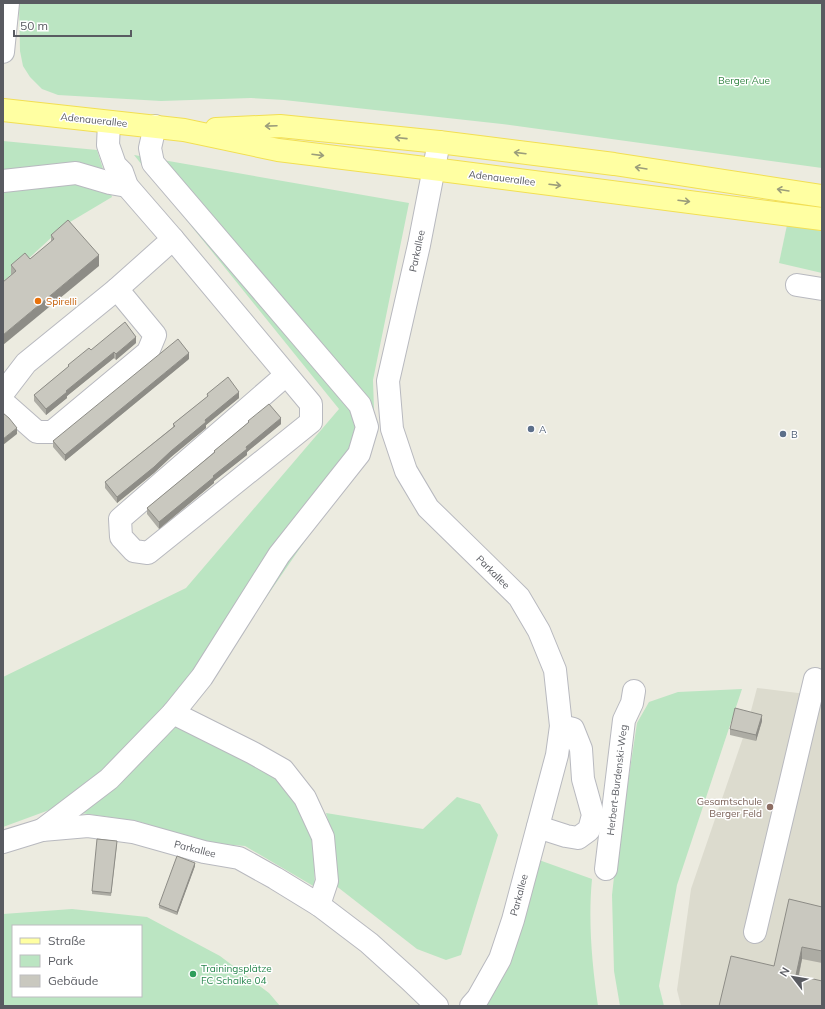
<svg xmlns="http://www.w3.org/2000/svg" width="825" height="1009" viewBox="0 0 825 1009" font-family="Mulish,sans-serif">
  <rect width="100%" height="100%" fill="#ecebe0"/>
  <!-- education -->
  <path fill="#dcdbce" d="M757,688l65,8v310h-141l-4,-16 14,-101 56,-163z"/>
  <!-- green -->
  <g fill="#bbe5c2" fill-rule="evenodd">
    <path d="M19,3h803v165l-320,-44 -218,-24 -33,-2 -90,3 -103,-6 -16,-6 -12,-12 -7,-11 -3,-15z"/>
    <path d="M3,141l94,9 15,47 -47,28 -62,57z"/>
    <path d="M134,155l275,48 -36,177 2,59 -196,285 104,56 17,29 13,33 2,45 -70,-41 -36,-3 -72,-22 -85,-12 -49,18v-150l183,-89 153,-179z"/>
    <path d="M787,225l35,6v42l-43,-10z"/>
    <path d="M742,689l-65,196 -18,101 5,20h-44l-6,-35 -2,-76 3,-27 22,-145 12,-21 29,-10z"/>
    <path d="M457,797l23,7 18,31 -37,120 -15,5 -29,-11 -82,-64 -1,-41 -8,-31 97,16z"/>
    <path d="M539,860l53,19c-4,42 0,85 6,127h-112l24,-41z"/>
    <path d="M72,909l75,8 73,39 49,37 11,13h-277v-92zM13,926h128v70h-128z"/>
  </g>
  <g fill="none" stroke-linecap="round" stroke-linejoin="round">
    <!-- minor casing -->
    <g stroke="#b8b9bf" stroke-width="24">
      <g id="minor">
        <path d="M3,52l5,-49"/>
        <path d="M439,142l-20,103 -31,136 4,48 14,42 22,37 91,89 20,34 16,39 6,56 -4,29 -44,165 -13,39 -22,39 -7,8"/>
        <path d="M3,181l73,-8 34,10 17,3"/>
        <path d="M173,239l138,165v18l-163,131 -14,-2 -13,-14 -1,-18 166,-144"/>
        <path d="M797,285l25,4"/>
        <path d="M3,393l23,-30 91,-74 56,-50 -46,-53 -5,-14 -7,-7 -7,-20 1,-23"/>
        <path d="M3,402l34,30h15l96,-80 7,-17 -38,-46"/>
        <path d="M173,713l80,40 30,17 22,28 18,39 4,44 -8,24"/>
        <path d="M538,827l28,9 12,2 11,-8 4,-15 -10,-36 -2,-30 -8,-20 -12,-3"/>
        <path d="M42,830l67,-51 64,-66 29,-36 77,-122 80,-101 8,-27 -7,-22 -207,-242 -3,-15 5,-22"/>
        <path d="M3,842l39,-12 46,-4 45,6 71,20 35,6 36,20 44,27 50,38 41,37 27,26"/>
        <path d="M606,869l18,-149 8,-17 2,-12"/>
        <path d="M755,932l60,-253"/>
      </g>
    </g>
    <!-- major casing -->
    <g stroke="#f2df53" stroke-width="24">
      <g id="major">
        <path d="M3,110l181,20 94,20 155,19 389,50"/>
        <path d="M216,129l64,-3 159,16 175,22 208,32"/>
      </g>
    </g>
    <!-- minor -->
    <use href="#minor" stroke="#fff" stroke-width="22"/>
    <!-- major -->
    <use href="#major" stroke="#ffffa2" stroke-width="22"/>
  </g>
  <!-- wall -->
  <g fill="#adaca4">
    <path d="M51,235l48,31 -88,9v-10l19,-6 21,-17z"/>
    <path d="M136,343l-20,17 -2,-2 -47,38v2l-21,17 -12,-14v-6l34,-28v-2z"/>
    <path d="M189,359l-124,102 -12,-14v-6z"/>
    <path d="M207,394l32,4 -33,27v3l-35,29 -17,16 -37,30 -12,-15v-6l68,-55v-3l34,-27z"/>
    <path d="M248,421l33,3 -34,28v3l-33,26v2l-55,46 -12,-15v-6l67,-55v-2l34,-28z"/>
    <path d="M762,721l-6,20 -26,-6v-6z"/>
    <path d="M822,842v17h-1v-12z"/>
    <path d="M117,844l-6,52 -19,-2v-3z"/>
    <path d="M195,866l-18,49 -18,-7v-3z"/>
    <path d="M822,907v56l-20,-4 -3,17 23,30 -48,-40z"/>
  </g>
  <!-- shaded-wall -->
  <g fill="#8d8c86">
    <path d="M99,255v11l-96,79v-10z"/>
    <path d="M136,337v6l-20,17v-6z"/>
    <path d="M114,352v6l-47,38v2l-21,17v-6l20,-18z"/>
    <path d="M189,353v6l-124,102v-6z"/>
    <path d="M239,392v6l-33,27v3l-35,29 -17,16 -37,30v-6l54,-46 34,-31z"/>
    <path d="M281,418v6l-34,28v3l-33,26v2l-55,46v-7l54,-46 33,-29z"/>
    <path d="M17,428v6l-14,11v-6z"/>
    <path d="M762,715v6l-6,20v-6z"/>
    <path d="M195,863v3l-18,49v-3z"/>
    <path d="M802,947v12l-6,28v-12z"/>
  </g>
  <!-- building -->
  <g fill="#c9c8bf" stroke="#8d8c86">
    <path d="M68,220l31,35 -96,80v-53l13,-11 -5,-6 14,-12 5,6 24,-20 -3,-4z"/>
    <path d="M125,322l11,15 -20,17 -2,-2 -48,39 1,1 -21,17 -12,-14 35,-29 -1,-1 21,-17 2,2z"/>
    <path d="M178,339l11,14 -124,102 -12,-14z"/>
    <path d="M228,377l11,15 -34,28 1,2 -35,29 -17,16 -37,30 -12,-15 70,-56 -2,-2 35,-28 -1,-2z"/>
    <path d="M269,404l12,14 -35,29 1,2 -34,27 1,1 -55,45 -12,-14 68,-56 -1,-1 35,-29 -1,-1z"/>
    <path d="M3,413l6,5 8,10 -14,11z"/>
    <path d="M735,708l27,7 -6,20 -26,-6z"/>
    <path d="M97,839l20,2 -6,52 -19,-2z"/>
    <path d="M177,856l18,7 -18,49 -18,-7z"/>
    <path d="M789,899l33,8v44l-20,-4 -6,28 26,6v25h-103l12,-50 43,10z"/>
  </g>
  <!-- one-way arrows -->
  <defs><path id="oneway-shaft" d="M-6 0H5M1.5-3L5.5 0L1.5 3" fill="none" stroke-width="1.6" stroke-linecap="round" stroke-linejoin="round"/></defs>
  <g stroke="#9b9d7b">
    <use href="#oneway-shaft" transform="translate(271 126) rotate(178)"/>
    <use href="#oneway-shaft" transform="translate(401 138) rotate(-174)"/>
    <use href="#oneway-shaft" transform="translate(520 153) rotate(-173)"/>
    <use href="#oneway-shaft" transform="translate(318 155) rotate(7)"/>
    <use href="#oneway-shaft" transform="translate(641 168) rotate(-171)"/>
    <use href="#oneway-shaft" transform="translate(555 185) rotate(7)"/>
    <use href="#oneway-shaft" transform="translate(783 190) rotate(-171)"/>
    <use href="#oneway-shaft" transform="translate(684 201) rotate(7)"/>
  </g>
  <!-- markers -->
  <circle fill="#e8710a" stroke="#fff" stroke-width="1.5" cx="38" cy="301" r="4"/>
  <g fill="#5c6f8a" stroke="#fff" stroke-width="1.5">
    <circle cx="531" cy="429" r="4"/>
    <circle cx="783" cy="434" r="4"/>
  </g>
  <circle fill="#8d6e63" stroke="#fff" stroke-width="1.5" cx="770" cy="807" r="4"/>
  <circle fill="#2e9e5b" stroke="#fff" stroke-width="1.5" cx="193" cy="974" r="4"/>
  <g text-anchor="middle" dominant-baseline="central" stroke-width="3" stroke-linejoin="round" paint-order="stroke">
    <!-- park labels -->
    <g font-size="10" fill="#348544" stroke="#fff">
      <text x="744" y="80">Berger Aue</text>
    </g>
    <!-- street labels -->
    <g font-size="10" fill="#595b61" stroke="#fff">
      <text transform="translate(94 120) rotate(6)">Adenauerallee</text>
      <text transform="translate(502 178) rotate(7)">Adenauerallee</text>
      <text transform="translate(417 251) rotate(-78)">Parkallee</text>
      <text transform="translate(493 572) rotate(45)">Parkallee</text>
      <text transform="translate(617 780) rotate(-83)">Herbert-Burdenski-Weg</text>
      <text transform="translate(195 849) rotate(14)">Parkallee</text>
      <text transform="translate(519 895) rotate(-75)">Parkallee</text>
    </g>
    <!-- food labels -->
    <g font-size="10" fill="#c56008" stroke="#fff" text-anchor="start">
      <text x="46" y="301">Spirelli</text>
    </g>
    <!-- service labels -->
    <g font-size="10" fill="#4e5e75" stroke="#fff" text-anchor="start">
      <text x="539" y="429">A</text>
      <text x="791" y="434">B</text>
    </g>
    <!-- education labels -->
    <g font-size="10" fill="#785e54" stroke="#fff" text-anchor="end">
      <text x="762" y="801">Gesamtschule<tspan x="762" dy="12">Berger Feld</tspan></text>
    </g>
    <!-- leisure labels -->
    <g font-size="10" fill="#27864d" stroke="#fff" text-anchor="start">
      <text x="201" y="968">Trainingsplätze<tspan x="201" dy="12">FC Schalke 04</tspan></text>
    </g>
  </g>
  <!-- border -->
  <rect width="825" height="1009" fill="none" stroke="#595b61" stroke-width="8"/>
  <!-- legend -->
  <rect x="12" y="925" width="130" height="72" fill="#ffffff" stroke="#bdbdc0"/>
  <rect x="20" y="938" width="20" height="6" fill="#ffffa2" stroke="#bdbdc0"/>
  <text x="48" y="945" font-size="12" fill="#595b61">Straße</text>
  <rect x="20" y="955" width="20" height="12" fill="#bbe5c2" stroke="#bdbdc0"/>
  <text x="48" y="965" font-size="12" fill="#595b61">Park</text>
  <rect x="20" y="975" width="20" height="12" fill="#c9c8bf" stroke="#bdbdc0"/>
  <text x="48" y="985" font-size="12" fill="#595b61">Gebäude</text>
  <!-- north arrow -->
  <g transform="translate(793 977) rotate(301)" stroke="#ffffff" stroke-width="3" paint-order="stroke">
  <path d="M0-3L7 15L0 10L-7 15Z" fill="#595b61"/>
  <text y="-6" font-size="11" font-weight="bold" text-anchor="middle" fill="#595b61">N</text>
  </g>
  <!-- scale -->
  <path d="M14 30v6h117v-6" fill="none" stroke="#595b61" stroke-width="2"/>
  <text x="20" y="30" font-size="12" fill="#595b61" stroke="#ffffff" stroke-width="3" paint-order="stroke">50 m</text>
</svg>
